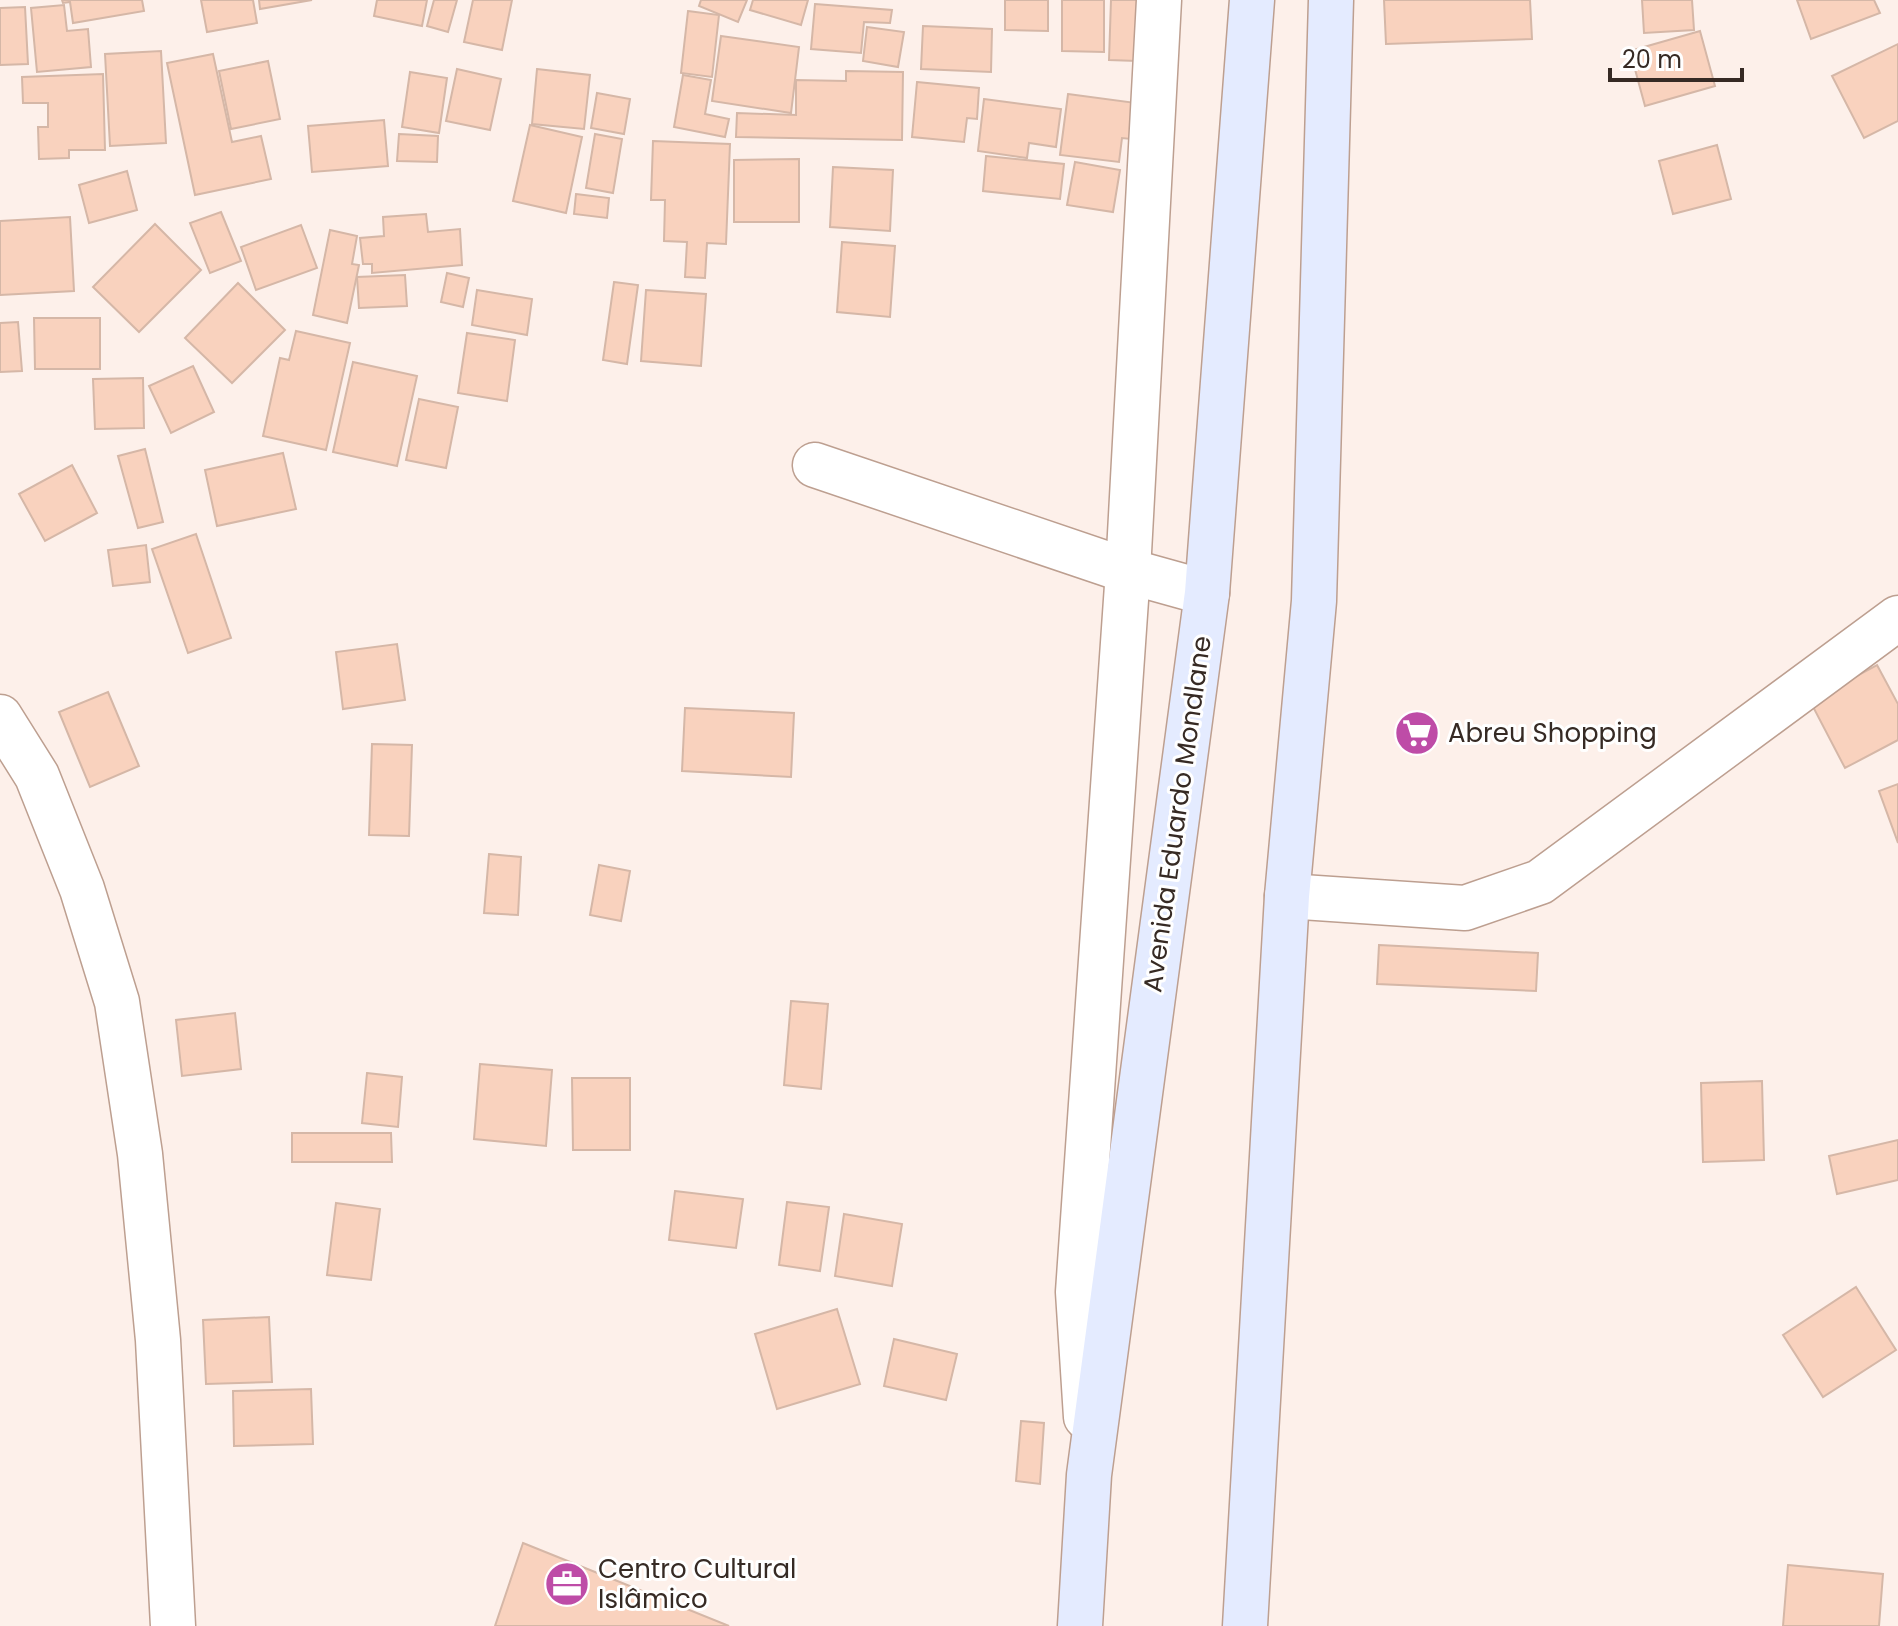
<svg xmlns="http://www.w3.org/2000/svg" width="1898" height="1626" viewBox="0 0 1898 1626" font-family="Poppins,sans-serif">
  <rect width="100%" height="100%" fill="#fdf0ea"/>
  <!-- building -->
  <g fill="#f9d2be" stroke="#d5b7a7" stroke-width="2">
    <path d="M62,0h80l2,11 -71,12 -3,-21 -7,1z"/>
    <path d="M201,0h52l4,23 -50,9z"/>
    <path d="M259,0h53l-52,9z"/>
    <path d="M377,0h50l-5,26 -48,-10z"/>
    <path d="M434,0h23l-9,32 -21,-6z"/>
    <path d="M473,0h39l-10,50 -38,-8z"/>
    <path d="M701,0h46l-9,22 -39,-16z"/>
    <path d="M753,0h55l-7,25 -51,-15z"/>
    <path d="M1005,0h43v31l-43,-1z"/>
    <path d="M1062,0h42v52l-42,-1z"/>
    <path d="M1111,0h28l-2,61 -28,-1z"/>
    <path d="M1384,0h146l2,39 -146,5z"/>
    <path d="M1642,0h50l2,30 -50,3z"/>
    <path d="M1797,0h77l6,13 -69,26z"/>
    <path d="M815,4l77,6 -2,13 -26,-1 -3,31 -50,-4z"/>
    <path d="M64,5l3,26 21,-2 3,38 -54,5 -6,-64z"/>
    <path d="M25,7l3,57 -28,1v-57z"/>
    <path d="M688,11l31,4 -7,62 -31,-4z"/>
    <path d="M923,26l69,3 -1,43 -70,-3z"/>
    <path d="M867,27l37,5 -6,35 -35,-6z"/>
    <path d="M1700,31l15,55 -70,20 -15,-55z"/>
    <path d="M721,36l78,11 -8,66 -79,-12z"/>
    <path d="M1898,44v77l-34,17 -32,-62z"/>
    <path d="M161,51l5,92 -56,3 -5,-92z"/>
    <path d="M213,54l19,88 29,-6 10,43 -76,16 -28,-132z"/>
    <path d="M268,61l12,58 -49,10 -12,-58z"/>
    <path d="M457,69l44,10 -11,51 -44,-9z"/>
    <path d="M537,69l53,6 -6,54 -52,-5z"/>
    <path d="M846,71l57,1 -1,68 -166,-3 1,-24 59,2v-35l50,1z"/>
    <path d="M410,72l37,6 -8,55 -37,-6z"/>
    <path d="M103,74l2,76h-36v8l-30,1 -1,-32h10v-24h-25l-1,-26z"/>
    <path d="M683,75l28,5 -6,34 24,5 -4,18 -51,-10z"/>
    <path d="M917,82l62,6 -2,31 -10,-1 -3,24 -52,-5z"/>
    <path d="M597,93l33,6 -6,35 -33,-6z"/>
    <path d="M1068,94l68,9 -5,36 -9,-1 -3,24 -59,-7z"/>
    <path d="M984,99l77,10 -5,38 -27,-4 -2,15 -49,-7z"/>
    <path d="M384,120l4,46 -76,6 -4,-46z"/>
    <path d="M530,125l52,12 -16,76 -53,-12z"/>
    <path d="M399,134l39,2 -1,26 -40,-1z"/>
    <path d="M595,134l27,5 -9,54 -27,-5z"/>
    <path d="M653,141l77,3 -4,100 -19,-1 -2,35 -20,-1 2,-35 -23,-1 1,-41h-14z"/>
    <path d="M1717,145l14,54 -58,15 -14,-53z"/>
    <path d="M986,156l78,8 -4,35 -77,-8z"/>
    <path d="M799,159v63h-65v-62z"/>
    <path d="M1075,162l45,8 -7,42 -46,-7z"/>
    <path d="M833,167l60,3 -3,61 -60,-4z"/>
    <path d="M127,171l10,39 -48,13 -10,-38z"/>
    <path d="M576,194l33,4 -2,20 -33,-4z"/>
    <path d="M221,212l20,49 -31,12 -20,-50z"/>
    <path d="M426,214l2,18 32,-3 2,36 -90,8v-9h-9l-3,-26 24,-2 -1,-19z"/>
    <path d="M70,217l4,74 -74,4v-74z"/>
    <path d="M155,224l46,46 -62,62 -46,-45z"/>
    <path d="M301,225l16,43 -61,22 -15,-43z"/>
    <path d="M330,230l27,6 -5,28 7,1 -12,58 -34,-8z"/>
    <path d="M842,242l53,4 -5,71 -53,-5z"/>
    <path d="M447,273l22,5 -6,29 -22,-5z"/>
    <path d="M405,275l2,31 -48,2 -2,-31z"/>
    <path d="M614,282l24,3 -11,79 -24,-4z"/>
    <path d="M238,283l47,47 -53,53 -47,-45z"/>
    <path d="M477,290l55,9 -5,36 -55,-10z"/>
    <path d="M646,290l60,4 -5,72 -60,-5z"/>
    <path d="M34,318h66v51h-65z"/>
    <path d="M18,322l4,49 -22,1v-49z"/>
    <path d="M296,331l54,12 -24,107 -63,-14 17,-78 9,2z"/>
    <path d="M467,333l48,7 -8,61 -49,-8z"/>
    <path d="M353,362l64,14 -20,90 -64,-14z"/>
    <path d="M193,366l21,46 -43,21 -22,-47z"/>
    <path d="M143,378l1,50 -49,1 -2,-50z"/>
    <path d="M419,399l39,8 -12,61 -40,-8z"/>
    <path d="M145,449l18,73 -25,6 -20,-72z"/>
    <path d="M283,453l13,56 -79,17 -12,-56z"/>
    <path d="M72,465l25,48 -52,28 -26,-47z"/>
    <path d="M196,534l35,104 -43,15 -36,-104z"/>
    <path d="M146,545l4,37 -37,4 -5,-36z"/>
    <path d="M397,644l8,56 -62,9 -7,-57z"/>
    <path d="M1877,665l21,39v36l-53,28 -35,-67z"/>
    <path d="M108,692l31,74 -49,21 -31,-75z"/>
    <path d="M685,708l109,5 -3,64 -109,-6z"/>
    <path d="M372,744l40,1 -3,91 -40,-1z"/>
    <path d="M1898,784v59l-19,-52z"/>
    <path d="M489,854l32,3 -3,58 -34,-2z"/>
    <path d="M599,865l31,6 -9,50 -31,-6z"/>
    <path d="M1379,945l159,8 -2,38 -159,-7z"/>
    <path d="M791,1001l37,3 -7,85 -37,-4z"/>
    <path d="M235,1013l6,56 -59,7 -6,-56z"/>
    <path d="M480,1064l72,6 -6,76 -72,-7z"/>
    <path d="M367,1073l35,4 -4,50 -36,-4z"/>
    <path d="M572,1078h58v72h-57z"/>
    <path d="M1762,1081l2,79 -61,2 -2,-79z"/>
    <path d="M292,1133h99l1,29h-100z"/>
    <path d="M1898,1140v40l-61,14 -8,-38z"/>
    <path d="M675,1191l68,8 -7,49 -67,-8z"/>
    <path d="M787,1202l42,5 -9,64 -41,-6z"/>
    <path d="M336,1203l44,6 -9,71 -44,-5z"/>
    <path d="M844,1214l58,10 -10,62 -57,-10z"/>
    <path d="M1856,1287l40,63 -73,47 -40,-62z"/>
    <path d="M837,1309l23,75 -83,25 -22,-75z"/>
    <path d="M269,1317l3,65 -66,2 -3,-64z"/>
    <path d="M894,1339l63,15 -11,46 -62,-14z"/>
    <path d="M311,1389l2,55 -79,2 -1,-55z"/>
    <path d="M1021,1421l23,2 -4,61 -24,-3z"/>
    <path d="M523,1543l206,83h-234z"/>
    <path d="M1788,1565l95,9 -4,52h-96z"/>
  </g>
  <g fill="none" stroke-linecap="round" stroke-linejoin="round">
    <!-- street casing -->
    <g stroke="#bd9f90" stroke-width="47">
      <g id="street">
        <path d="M815,465l313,106 79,22"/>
        <path d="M0,717l37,59 45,113 35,113 23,152 18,186 15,286"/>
        <path d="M1287,896l178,12 75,-26 358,-264"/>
        <path d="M1086,1417l-8,-125 50,-721 31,-571"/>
      </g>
    </g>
    <!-- secondary casing -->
    <g stroke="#bd9f90" stroke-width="47">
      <g id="secondary">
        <path d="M1080,1626l9,-151 118,-882 45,-593"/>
        <path d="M1245,1626l42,-730 27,-295 17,-601"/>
      </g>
    </g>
    <!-- street -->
    <use href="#street" stroke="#fff" stroke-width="44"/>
    <!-- secondary -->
    <use href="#secondary" stroke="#e4ebff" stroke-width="44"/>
  </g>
  <!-- icons -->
  <defs>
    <g id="supermarket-disc" transform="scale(2.3)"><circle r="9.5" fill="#be4ca7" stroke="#fff"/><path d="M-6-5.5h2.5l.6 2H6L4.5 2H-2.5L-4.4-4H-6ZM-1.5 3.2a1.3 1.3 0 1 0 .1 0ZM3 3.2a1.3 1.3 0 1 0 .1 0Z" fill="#fff"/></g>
    <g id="office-disc" transform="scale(2.3)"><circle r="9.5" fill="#be4ca7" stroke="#fff"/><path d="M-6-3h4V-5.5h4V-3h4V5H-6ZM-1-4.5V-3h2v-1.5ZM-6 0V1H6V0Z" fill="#fff"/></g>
  </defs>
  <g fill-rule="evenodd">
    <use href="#supermarket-disc" x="1417" y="733"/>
    <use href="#office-disc" x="567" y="1584"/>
  </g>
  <g text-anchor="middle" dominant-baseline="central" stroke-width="6" stroke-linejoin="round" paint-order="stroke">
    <!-- poi labels -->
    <g font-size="26" fill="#362a24" stroke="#fff" text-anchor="start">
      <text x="1448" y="733">Abreu Shopping</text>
      <text x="598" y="1569">Centro Cultural<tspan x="598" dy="30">Islâmico</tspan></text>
    </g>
    <!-- street labels -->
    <g font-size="26" fill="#362a24" stroke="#fff">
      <text transform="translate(1177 814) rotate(-82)">Avenida Eduardo Mondlane</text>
    </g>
  </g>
  <!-- scale -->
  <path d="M1610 68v12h132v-12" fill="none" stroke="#362a24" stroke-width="4"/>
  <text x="1622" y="68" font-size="24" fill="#362a24" stroke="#ffffff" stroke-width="6" paint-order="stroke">20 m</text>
</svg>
